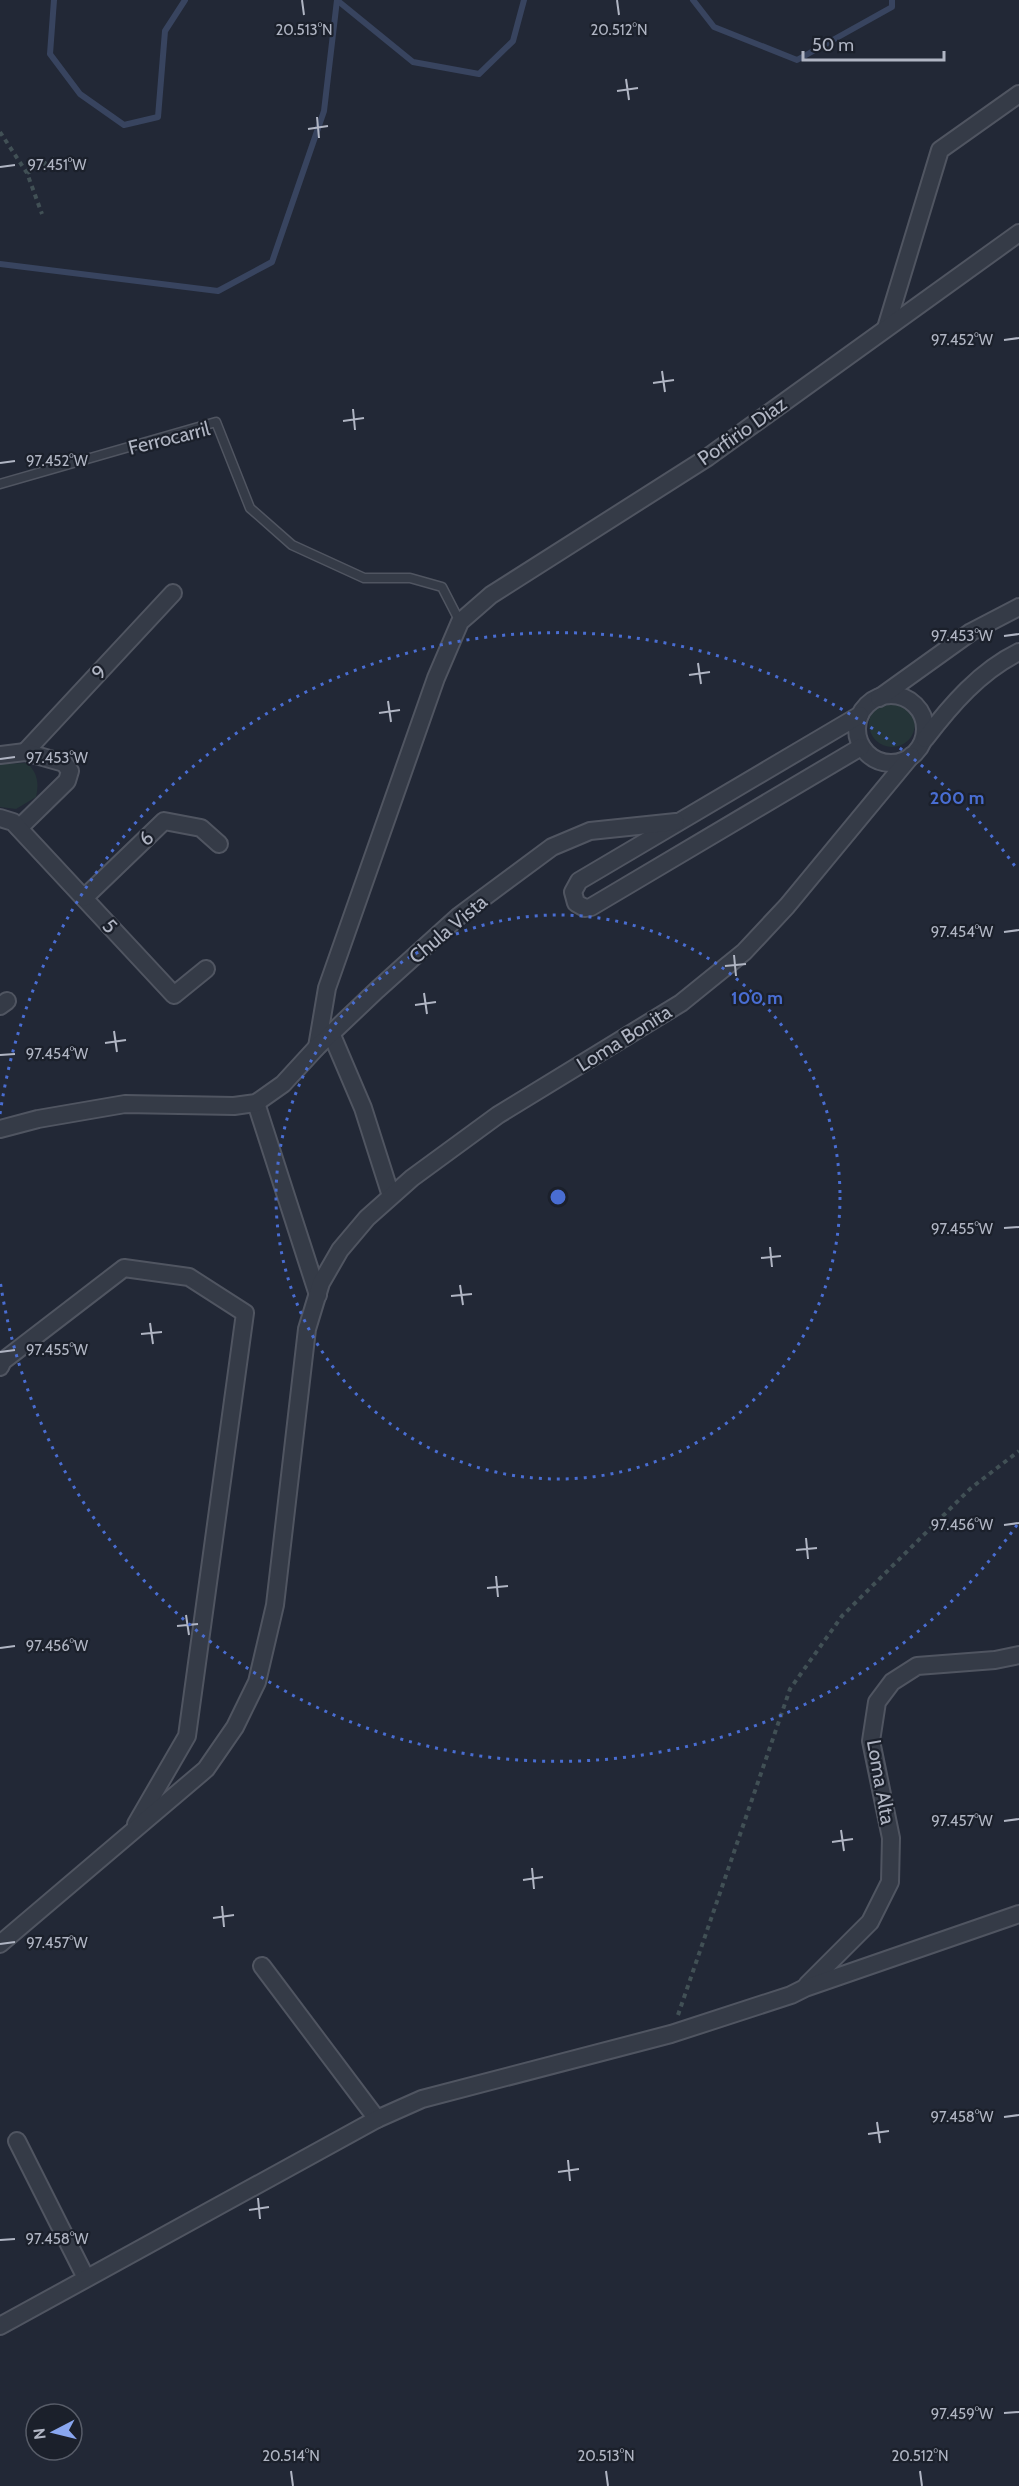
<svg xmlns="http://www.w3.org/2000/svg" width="1019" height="2486" viewBox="0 0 1019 2486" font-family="Cabin,sans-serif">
  <rect width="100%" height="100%" fill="#222836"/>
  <!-- green -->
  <g fill="#253538">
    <circle cx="892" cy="724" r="23"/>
    <path d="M27,763c11,10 12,21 9,34l-20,12 -16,-2v-43z"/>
  </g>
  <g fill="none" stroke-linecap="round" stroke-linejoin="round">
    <!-- stream -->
    <g stroke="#38445f" stroke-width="6">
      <path d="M54,0l-4,54 30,40 44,31 34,-8 7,-86 20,-31"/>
      <path d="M693,0l21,27 83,33 95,-53v-7"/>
      <path d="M338,1l75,61 66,12 34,-33 11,-41"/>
      <path d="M0,264l218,27 54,-29 52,-151 13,-111"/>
    </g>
    <!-- lane casing -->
    <g stroke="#505561" stroke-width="11">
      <path id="lane" d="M0,484l216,-62 34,86 42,37 72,33h46l32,9 18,35"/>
    </g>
    <!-- street casing -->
    <g stroke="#505561" stroke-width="20">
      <g id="street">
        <path d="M886,328l54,-178 79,-56"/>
        <circle cx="891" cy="729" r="34"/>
        <path d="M879,698l92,-66 48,-25"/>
        <path d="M860,715l-281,166 -6,11 3,11 9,5 6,-1 270,-160"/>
        <path d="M925,739c26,-34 55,-68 94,-87"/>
        <path d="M25,752l148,-159"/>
        <path d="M0,755l25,-3 39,11 6,8 -3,10 -48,47"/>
        <path d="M0,818l13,4 161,173 32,-26"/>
        <path d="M84,898l80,-77 37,7 18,16"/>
        <path d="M0,1006l7,-5"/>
        <path d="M331,1033l32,75 28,88"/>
        <path d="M317,1047l10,-59 109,-310 24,-56 31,-27 217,-138 311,-224"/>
        <path d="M256,1103l62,192"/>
        <path d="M0,1129l38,-10 87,-15 109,2 22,-3 27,-19 34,-37 60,-57 82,-74 93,-69 38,-16 86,-9"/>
        <path d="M0,1367l3,-6 121,-93 65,9 56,36 -58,423 -51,88"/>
        <path d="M0,1944l206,-175 29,-42 22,-45 18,-77 32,-276 14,-46 19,-33 27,-32 45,-40 86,-63 183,-112 63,-51 43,-46 124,-150"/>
        <path d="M262,1966l115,153"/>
        <path d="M807,1985l63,-63 20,-40 1,-44 -20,-97 6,-39 15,-20 25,-16 78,-6 24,-5"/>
        <path d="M17,2141l69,137"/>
        <path d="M0,2326l377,-207 45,-20 249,-65 120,-39 14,-7 214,-74"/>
      </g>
    </g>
    <!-- path -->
    <g stroke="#415055" stroke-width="4" stroke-dasharray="4.5 4.5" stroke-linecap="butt">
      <path d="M0,132l27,41 15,41"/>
      <path d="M27,173l30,-16"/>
      <path d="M678,2015l112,-326 52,-73 129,-128 48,-37"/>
    </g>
    <!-- lane -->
    <use href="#lane" stroke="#353b47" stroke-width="8"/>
    <!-- street -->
    <use href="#street" stroke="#353b47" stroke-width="16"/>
  </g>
  <!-- ticks -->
  <path fill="none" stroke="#b0b5c3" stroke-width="2" d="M302,0l2,15M617,0l2,15M626,79l3,21M617,91l21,-3M317,117l2,21M308,129l20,-3M0,167l15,-2M1004,340l15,-2M662,371l3,21M653,383l21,-3M353,409l2,21M343,421l21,-3M0,463l15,-2M1004,636l15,-2M698,663l3,21M689,675l21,-3M388,701l3,21M379,713l21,-3M0,759l15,-2M1004,932l15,-2M734,955l2,21M725,966l21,-2M424,993l3,21M415,1005l21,-3M114,1031l3,21M105,1043l21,-3M0,1055l15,-1M1004,1228l15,-1M770,1247l2,20M761,1258l20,-2M460,1285l3,20M451,1296l21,-2M150,1323l3,21M141,1334l21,-2M0,1352l15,-2M1004,1525l15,-2M806,1538l2,21M796,1550l21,-2M496,1576l2,21M487,1588l21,-2M186,1615l3,20M177,1626l21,-2M0,1648l15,-2M1004,1821l15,-2M841,1830l3,21M832,1842l21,-3M532,1868l2,21M523,1880l20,-3M222,1906l2,21M213,1918l21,-3M0,1944l15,-2M1004,2117l15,-2M877,2122l3,21M868,2134l21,-3M568,2160l2,21M558,2172l21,-3M258,2198l2,21M249,2210l20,-3M0,2240l15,-1M1004,2413l15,-1M291,2471l2,15M606,2471l2,15M920,2471l2,15"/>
  <!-- distance rings -->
  <g fill="none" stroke="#496dd2" stroke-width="3" stroke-dasharray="3 6">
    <circle cx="558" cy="1197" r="282"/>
    <path d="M1017 1525A564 564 0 0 1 0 1280M0 1114A564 564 0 0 1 1017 869"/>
  </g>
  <g text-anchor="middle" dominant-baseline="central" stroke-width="4.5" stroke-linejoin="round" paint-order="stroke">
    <!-- street labels -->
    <g font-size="20" fill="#b0b5c3" stroke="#1b202b">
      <text transform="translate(742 431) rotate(-35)">Porfirio Diaz</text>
      <text transform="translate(169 438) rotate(-14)">Ferrocarril</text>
      <text transform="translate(99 672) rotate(-47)">9</text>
      <text transform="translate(146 838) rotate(-44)">6</text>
      <text transform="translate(110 926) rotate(47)">5</text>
      <text transform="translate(448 929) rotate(-40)">Chula Vista</text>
      <text transform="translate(624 1038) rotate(-32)">Loma Bonita</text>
      <text transform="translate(881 1782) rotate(80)">Loma Alta</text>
    </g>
  </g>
  <g font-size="15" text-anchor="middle" fill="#b0b5c3" stroke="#1b202b" stroke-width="4.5" stroke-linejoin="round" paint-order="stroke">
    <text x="304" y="35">20.513°N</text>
    <text x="619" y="35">20.512°N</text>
    <text x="57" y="170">97.451°W</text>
    <text x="962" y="345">97.452°W</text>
    <text x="57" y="466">97.452°W</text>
    <text x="962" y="641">97.453°W</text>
    <text x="57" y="763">97.453°W</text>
    <text x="962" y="937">97.454°W</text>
    <text x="57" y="1059">97.454°W</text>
    <text x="962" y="1234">97.455°W</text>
    <text x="57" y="1355">97.455°W</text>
    <text x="962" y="1530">97.456°W</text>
    <text x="57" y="1651">97.456°W</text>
    <text x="962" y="1826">97.457°W</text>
    <text x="57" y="1948">97.457°W</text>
    <text x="962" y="2122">97.458°W</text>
    <text x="57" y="2244">97.458°W</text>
    <text x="962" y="2419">97.459°W</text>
    <text x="291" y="2461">20.514°N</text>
    <text x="606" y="2461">20.513°N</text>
    <text x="920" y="2461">20.512°N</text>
  </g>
  <circle cx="558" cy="1197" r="9" fill="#496dd2" stroke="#1b202b" stroke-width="3"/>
  <g font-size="18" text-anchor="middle" font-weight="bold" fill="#496dd2" stroke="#1b202b" stroke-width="4.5" stroke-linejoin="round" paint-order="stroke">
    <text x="957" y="804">200 m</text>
    <text x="757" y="1004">100 m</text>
  </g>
  <!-- north arrow -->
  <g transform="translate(54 2432) rotate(263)"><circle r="28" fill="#1b202b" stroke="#575c68" stroke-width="1.5"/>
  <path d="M0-4.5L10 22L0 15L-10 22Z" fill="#89a6ef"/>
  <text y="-9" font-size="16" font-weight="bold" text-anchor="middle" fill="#b0b5c3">N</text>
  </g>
  <!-- scale -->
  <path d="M803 51v9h141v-9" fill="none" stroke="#b0b5c3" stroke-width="3"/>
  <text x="812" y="51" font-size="18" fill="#b0b5c3" stroke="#1b202b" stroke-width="4.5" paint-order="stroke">50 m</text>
</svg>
